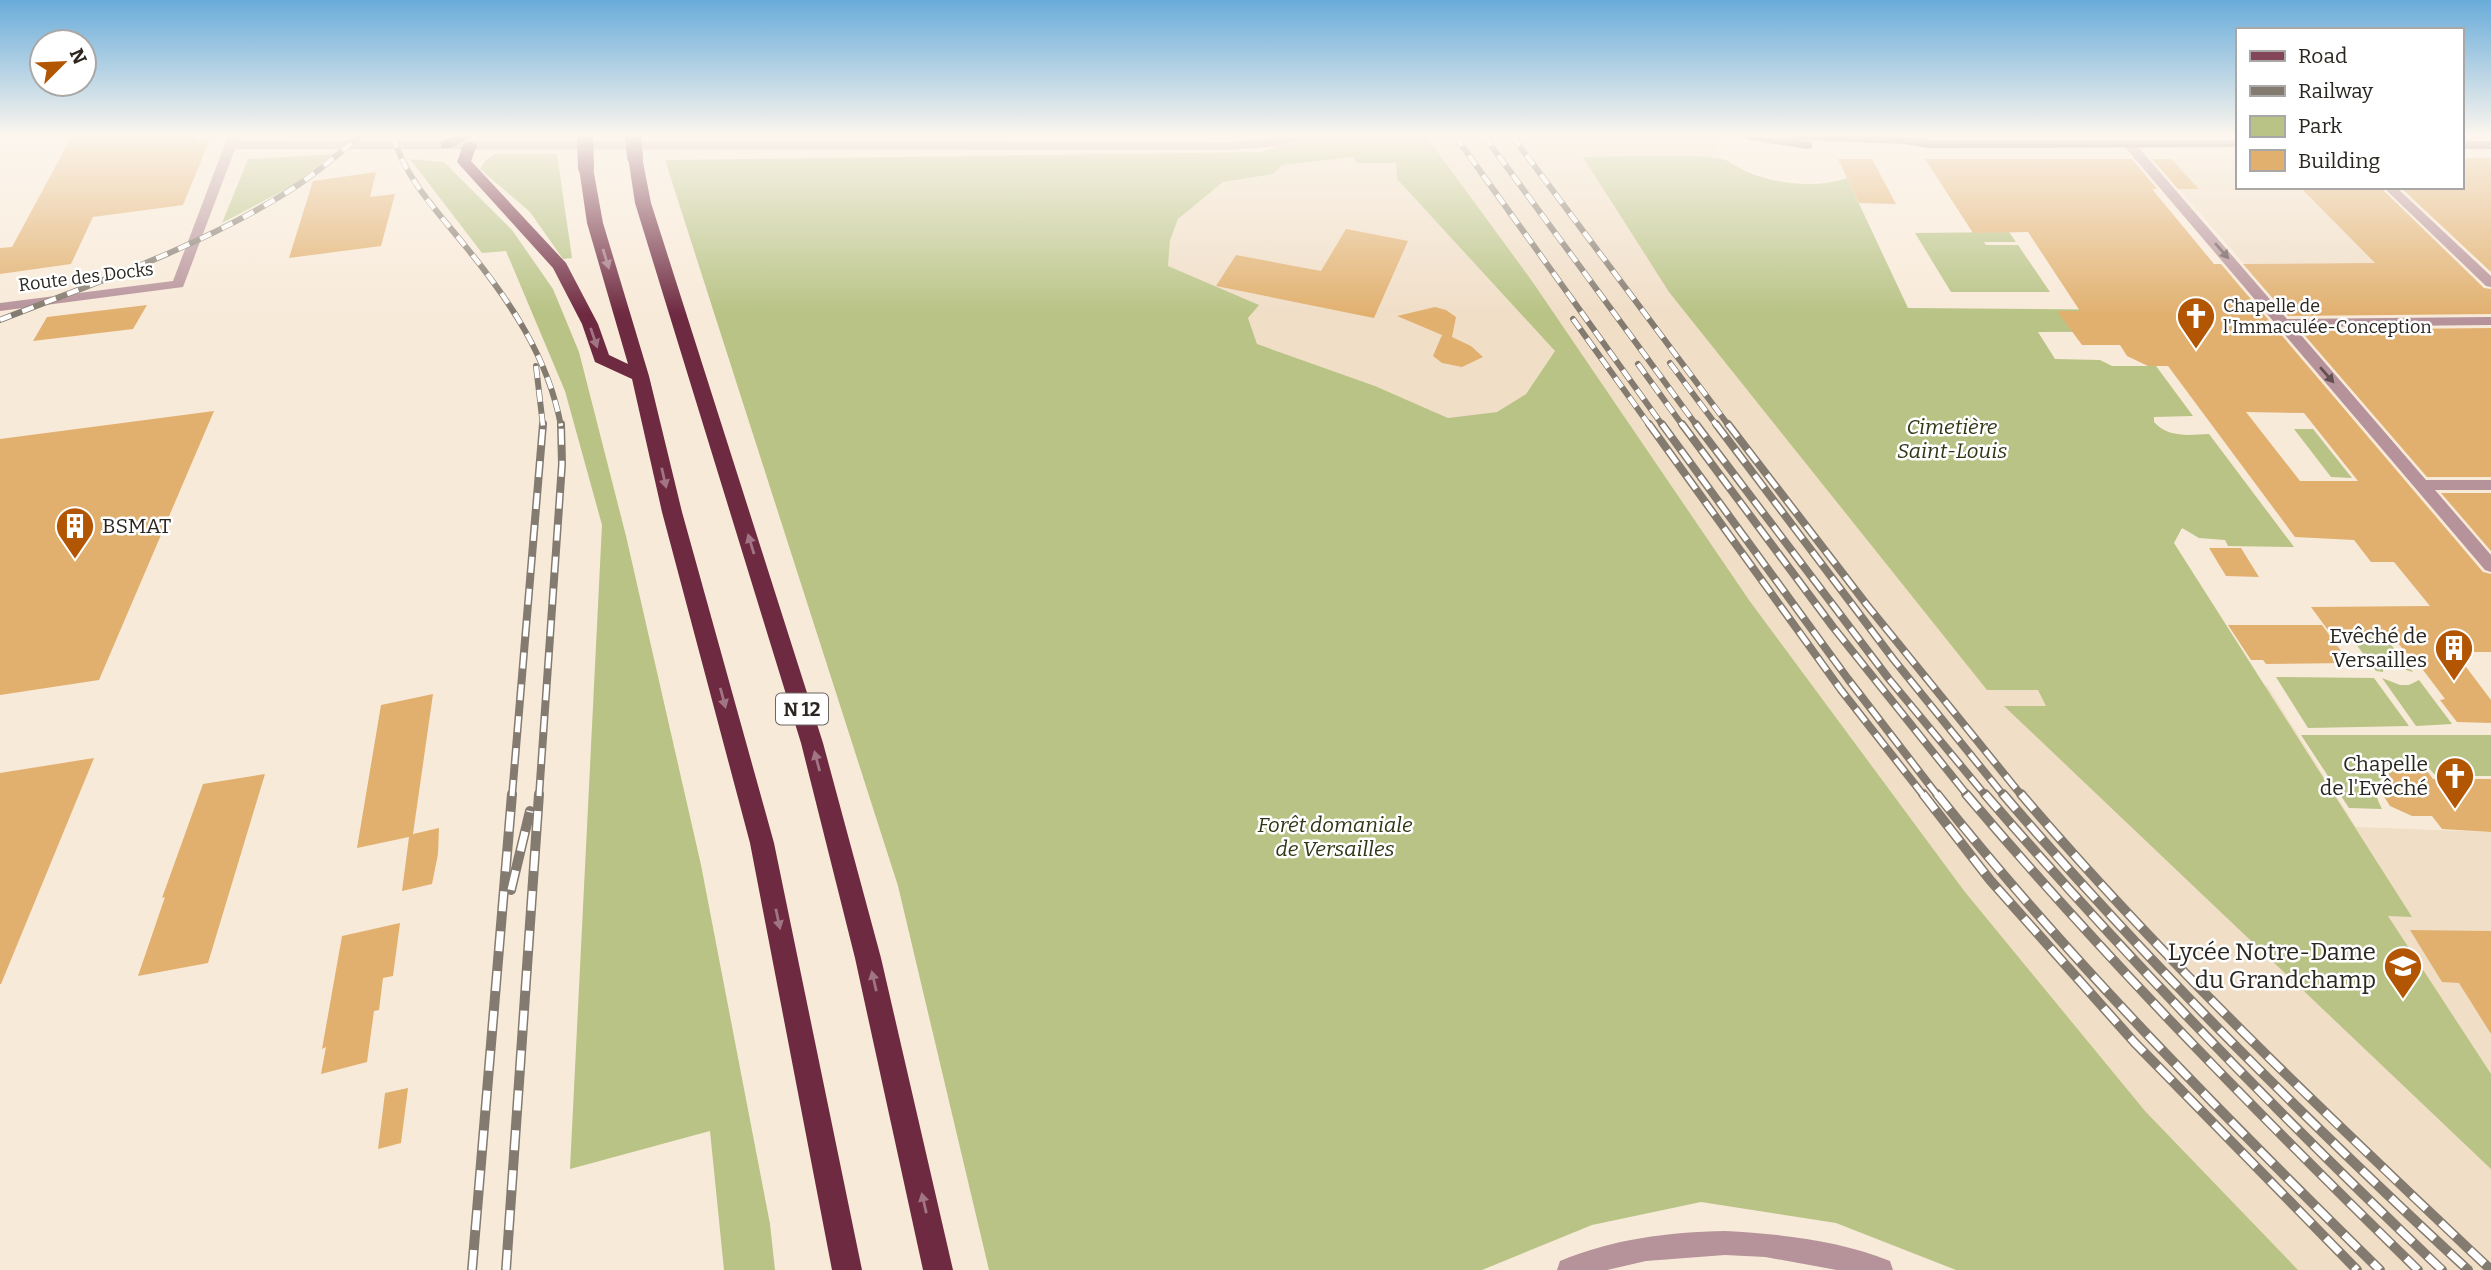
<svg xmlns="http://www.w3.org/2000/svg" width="2491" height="1270" viewBox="0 0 2491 1270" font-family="Bitter,serif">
  <rect width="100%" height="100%" fill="#f8ead9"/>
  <!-- built -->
  <g fill="#f0dec7">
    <path d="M1426,136h288l7,22h-137l684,529 88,140 135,5v438h-193l-153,-159 -180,-219 -216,-292 -217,-319z"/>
    <path d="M1355,157l41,6 1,16 158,172 -29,43 -29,18 -49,6 -73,-32 -118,-42 -9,-26 10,-13 -90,-39 2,-26 8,-21 45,-37 50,-8 9,-9z"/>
    <path d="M2237,158v29h121l127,124h-200l-132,-152z"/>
  </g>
  <!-- green -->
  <g fill="#b8c385" fill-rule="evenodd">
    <path d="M1313,136h113l106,145 217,319 216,292 180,219 153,159h-342l-120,-47 -135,-21 -109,23 -110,45h-493l-91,-384 -233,-726 596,-8zM1354,157l3,6h39l1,16 158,172 -29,43 -29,18 -49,6 -73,-32 -118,-42 -9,-26 11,-13 -91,-39 2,-26 8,-21 45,-37 50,-8 9,-9z"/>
    <path d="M334,154l-42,32 -70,37 26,-64z"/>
    <path d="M495,154h62l15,104 -9,1 -33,-47 -50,-43 6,-9z"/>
    <path d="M1583,157c43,0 94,-4 135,1 10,1 20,10 29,14 31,12 67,17 100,6l61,130 346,3 16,20 -232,1 17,27 45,1 12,6h44l37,50 -39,1v5c14,16 35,13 55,12l85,113 -66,-1 -3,-6 -26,-2 -17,-10 -8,15 238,374 -24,-1 103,158v95l-487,-463h42l-8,-16h-51l-318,-398z"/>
    <path d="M410,159l34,3 68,68 41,59 26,63 47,184 75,329 69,359 5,46h-51l-14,-139 -140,38 32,-644 -37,-134 -59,-140 -24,2z"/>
    <path d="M2009,232l7,10h-32l2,3h32l32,47h-99l-36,-59z"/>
    <path d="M2294,429h19l39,49 -21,-1z"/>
    <path d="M2350,636h34l29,36 -24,-7 -6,2v5l-7,-1z"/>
    <path d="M2276,677l98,1 35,48 -101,2z"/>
    <path d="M2382,678l18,7h9l10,-5 33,44 -36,2z"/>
    <path d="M2301,735h190v41h-55l-10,-11h-32l6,12 -19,2c-7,12 -5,18 1,30l-33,-1z"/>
  </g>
  <!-- building -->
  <g fill="#e1b06f" fill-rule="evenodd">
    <path d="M72,136h125v5l13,-2 -27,66 -90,12 -22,47 -71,10v-26l12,-1z"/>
    <path d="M2461,158h30v114l-91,-85h61z"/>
    <path d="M1838,159h34l24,45 -37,-1z"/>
    <path d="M1925,159h207l25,30h-5l62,75h7l262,308 8,2v78h-22l2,3h-14l34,45v23l-34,-1 -17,-22 5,-1 -34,-45 -5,-1 -16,-20h-60l-19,-26 119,-1 -36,-44h-23l-17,-22 -59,-3 -127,-171h-20l-21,-10 -7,-11h-38l-25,-34h23l-52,-79 -55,1zM2246,412l58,1 54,68h-58z"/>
    <path d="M2152,159h19l28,30h-21z"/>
    <path d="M376,172l-6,25 25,-3 -14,52 -92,12 24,-77z"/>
    <path d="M2300,187h80l104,101 7,1v25l-203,2 -45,-52 132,-1z"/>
    <path d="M1346,229l62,12 -34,77 -158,-32 20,-31 85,16z"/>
    <path d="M147,305l-14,24 -100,12 14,-24z"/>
    <path d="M1435,307l11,3 10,7 -4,20 19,9 12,11 -21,10 -20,-4 -9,-7 9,-21 -45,-19z"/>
    <path d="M2491,328v149h-64l-127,-147z"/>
    <path d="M214,411l-115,269 -99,15v-256z"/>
    <path d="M2441,493h50v58z"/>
    <path d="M2209,548h32l18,29 -33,-1z"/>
    <path d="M2228,625h94l28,38 -84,1 -3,-4h-12z"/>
    <path d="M433,694l-20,140 26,-6 -1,26 -6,30 -30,7 7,-54 -52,11 24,-143z"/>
    <path d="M94,758l-93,226h-1v-211z"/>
    <path d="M2395,767h29l9,12h58v53l-49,-3 -10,-13h-20l-22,-10 -10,-16z"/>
    <path d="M265,774l-57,189 -70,13 27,-79 -3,1 41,-114z"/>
    <path d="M400,923l-7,53 -10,2 -4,32 -5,1 -7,51 -46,12 5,-27 -4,2 20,-113z"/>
    <path d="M2410,930l81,1v103l-32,-51 -17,-1z"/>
    <path d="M408,1088l-7,55 -23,6 7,-56z"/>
  </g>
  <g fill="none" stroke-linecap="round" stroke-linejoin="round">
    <!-- minor -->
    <g fill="#b6929a" fill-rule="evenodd">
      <path d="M228,136h12l-2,5 992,1 78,-6 -27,10 -51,4 -995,-1 -52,138 -183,24v-8l173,-22z"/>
      <path d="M2125,141h8l154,178 204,-2v8l-197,2 132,153h65v10h-56l56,65v17l-6,-2 -360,-423z"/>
      <path d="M2383,187h13l95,89v11l-5,-1z"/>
      <path d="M1725,1231c55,3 113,9 165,30l3,9h-56l-72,-13 -40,-2 -79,6 -39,9h-50l3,-9c53,-22 108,-29 165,-30z"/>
    </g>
    <!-- major -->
    <g fill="#824658" fill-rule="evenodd">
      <path d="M1743,136l49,3 -4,-3h101l38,4h310v7l-310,1 -22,-4 -109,-4 16,2v6l-4,1 -59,-9z"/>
      <rect x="2461" y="141" width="30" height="8"/>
    </g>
    <!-- highway -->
    <g fill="#6e2a41" fill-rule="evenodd">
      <path d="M455,136h18l-22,12h-10v-6z"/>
      <path d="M470,141l7,4 -6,16 95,102 32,61 11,31 19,9 -41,-141 -8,-55 7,-4 7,4 10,55 46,153 33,136 92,331 88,427h-30l-82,-427 -88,-331 -30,-133 -37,-17 -13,-38 -29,-56 -96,-106 6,-17z"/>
      <path d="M635,153l7,4 9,46 172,540 58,215 72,312h-30l-68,-312 -54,-215 -166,-540 -7,-46z"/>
    </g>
    <!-- rail-far2 casing -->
    <g stroke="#847b70" stroke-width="6">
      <g id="rail-far2">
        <path d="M393,136c13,44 45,76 73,111 44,54 82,110 95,179"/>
        <path d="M1455,136l208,290"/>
        <path d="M1484,136l213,290"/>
        <path d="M1512,136l217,290"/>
        <path d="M1573,319l77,107"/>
        <path d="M0,320c94,-37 192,-70 279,-123 29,-17 55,-39 81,-61"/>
        <path d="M1670,363l47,63"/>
        <path d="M1638,364l45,62"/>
        <path d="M536,366l7,60"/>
      </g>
    </g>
    <!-- rail-far1 casing -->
    <g stroke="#847b70" stroke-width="8">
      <g id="rail-far1">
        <path d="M1649,424l192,266 83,106"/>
        <path d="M1662,424l186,255 90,117"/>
        <path d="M1682,424l151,203 135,169"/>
        <path d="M1696,424l193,255 97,117"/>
        <path d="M1716,424l178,236 110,136"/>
        <path d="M1728,424l139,181 155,191"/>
        <path d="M512,796l31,-372"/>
        <path d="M539,796l23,-332 -1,-40"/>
      </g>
    </g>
    <!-- rail casing -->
    <g stroke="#847b70" stroke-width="10">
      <g id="rail">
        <path d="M1923,794l67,86 144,162 223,228"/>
        <path d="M1937,794c135,170 289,324 443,476"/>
        <path d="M1966,794c142,168 295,323 452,476"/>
        <path d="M1985,794c144,167 297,324 457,476"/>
        <path d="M2003,794c144,169 302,325 465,476"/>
        <path d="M2021,794c145,170 308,323 470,476"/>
        <path d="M511,890l19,-79"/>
        <path d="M472,1270l40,-476"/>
        <path d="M506,1270l33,-476"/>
      </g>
    </g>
    <!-- rail-far2 -->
    <use href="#rail-far2" stroke="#fff" stroke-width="4.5" stroke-dasharray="12" stroke-linecap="butt"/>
    <!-- rail-far1 -->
    <use href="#rail-far1" stroke="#fff" stroke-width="5" stroke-dasharray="16" stroke-linecap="butt"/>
    <!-- rail -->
    <use href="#rail" stroke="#fff" stroke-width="7" stroke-dasharray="20" stroke-linecap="butt"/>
    <!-- highway-bridge -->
    <g stroke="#6e2a41" stroke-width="16">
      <path d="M585,136l1,32"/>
      <path d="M633,136l2,21"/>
    </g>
  </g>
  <!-- one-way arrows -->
  <defs><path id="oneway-solid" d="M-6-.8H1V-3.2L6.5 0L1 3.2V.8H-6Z" transform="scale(1.75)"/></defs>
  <g fill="#635151">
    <use href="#oneway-solid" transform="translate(2222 251) rotate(49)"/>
    <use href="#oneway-solid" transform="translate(2327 375) rotate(49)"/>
  </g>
  <g fill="#a17584">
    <use href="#oneway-solid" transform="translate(606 259) rotate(73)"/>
    <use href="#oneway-solid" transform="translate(594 338) rotate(71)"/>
    <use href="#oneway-solid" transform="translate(664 478) rotate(77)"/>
    <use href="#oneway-solid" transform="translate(751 544) rotate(-107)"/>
    <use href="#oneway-solid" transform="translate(723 698) rotate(75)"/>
    <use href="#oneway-solid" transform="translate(817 761) rotate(-105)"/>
    <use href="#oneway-solid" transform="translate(778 919) rotate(78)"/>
    <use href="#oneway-solid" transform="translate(874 981) rotate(-103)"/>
    <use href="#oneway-solid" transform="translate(924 1203) rotate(-103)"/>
  </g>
  <!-- sky -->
  <linearGradient id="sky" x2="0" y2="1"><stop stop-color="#69acda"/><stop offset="0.43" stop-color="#fcf6ee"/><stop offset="1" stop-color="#fcf6ee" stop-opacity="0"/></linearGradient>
  <rect width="2491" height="314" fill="url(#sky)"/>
  <!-- icons -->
  <defs>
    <g id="church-pin" transform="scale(2.0125)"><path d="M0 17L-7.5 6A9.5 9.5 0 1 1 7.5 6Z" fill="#b35603" stroke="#fff"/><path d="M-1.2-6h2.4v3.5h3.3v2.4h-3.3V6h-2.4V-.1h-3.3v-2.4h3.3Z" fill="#fff"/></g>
    <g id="building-pin" transform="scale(2.0125)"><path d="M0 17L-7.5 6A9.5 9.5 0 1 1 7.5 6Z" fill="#b35603" stroke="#fff"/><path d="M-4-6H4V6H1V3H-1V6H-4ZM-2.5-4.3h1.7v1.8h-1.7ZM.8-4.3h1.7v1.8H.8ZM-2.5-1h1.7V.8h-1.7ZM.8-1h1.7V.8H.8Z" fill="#fff"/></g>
    <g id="school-pin" transform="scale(2.0125)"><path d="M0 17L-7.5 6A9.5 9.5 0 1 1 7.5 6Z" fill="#b35603" stroke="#fff"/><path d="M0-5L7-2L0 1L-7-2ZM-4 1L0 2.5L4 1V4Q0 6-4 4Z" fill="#fff"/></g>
  </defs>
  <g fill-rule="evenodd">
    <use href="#church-pin" x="2196" y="316"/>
    <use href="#building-pin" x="75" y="526"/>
    <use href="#building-pin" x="2454" y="648"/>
    <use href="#church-pin" x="2455" y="776"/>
    <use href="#school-pin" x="2403" y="966"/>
  </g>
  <g text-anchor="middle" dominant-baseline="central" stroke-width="5" stroke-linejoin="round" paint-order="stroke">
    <!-- far-street labels -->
    <g font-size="18" fill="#2b2620" stroke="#fff">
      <text transform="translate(86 277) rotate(-7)">Route des Docks</text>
    </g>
    <!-- far-poi labels -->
    <g font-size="18" fill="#2b2620" stroke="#fff" text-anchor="start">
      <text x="2223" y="306">Chapelle de<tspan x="2223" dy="21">l'Immaculée-Conception</tspan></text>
    </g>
    <!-- shield labels -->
    <rect fill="#fff" stroke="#6b6763" stroke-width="2" x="776" y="693.5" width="52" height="31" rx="5"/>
    <g font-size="19" font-weight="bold" fill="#2b2620">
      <text x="802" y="709">N 12</text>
    </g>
    <!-- park labels -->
    <g font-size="21" font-style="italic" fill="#313615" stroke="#fff">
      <text x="1952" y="427">Cimetière<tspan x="1952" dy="24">Saint-Louis</tspan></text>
      <text x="1335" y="825">Forêt domaniale<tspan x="1335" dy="24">de Versailles</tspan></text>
    </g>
    <!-- poi labels -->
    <g font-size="21" fill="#2b2620" stroke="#fff" text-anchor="end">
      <text x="102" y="526" text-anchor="start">BSMAT</text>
      <text x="2427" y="636">Evêché de<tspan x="2427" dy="24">Versailles</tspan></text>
      <text x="2428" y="764">Chapelle<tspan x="2428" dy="24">de l'Evêché</tspan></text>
    </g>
    <!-- near-poi labels -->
    <g font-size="24" fill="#2b2620" stroke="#fff" text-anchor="end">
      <text x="2376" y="952">Lycée Notre-Dame<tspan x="2376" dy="28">du Grandchamp</tspan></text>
    </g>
  </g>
  <!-- legend -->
  <rect x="2236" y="28" width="228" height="161" fill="#ffffff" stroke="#aaa8a6" stroke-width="2"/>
  <rect x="2250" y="51" width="35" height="10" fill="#824658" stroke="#aaa8a6" stroke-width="2"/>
  <text x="2298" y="63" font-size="21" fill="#2b2620">Road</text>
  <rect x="2250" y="86" width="35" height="10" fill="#847b70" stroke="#aaa8a6" stroke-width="2"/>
  <text x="2298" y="98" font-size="21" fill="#2b2620">Railway</text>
  <rect x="2250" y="116" width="35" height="21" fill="#b8c385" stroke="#aaa8a6" stroke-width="2"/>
  <text x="2298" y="133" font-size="21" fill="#2b2620">Park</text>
  <rect x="2250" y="150" width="35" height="21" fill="#e1b06f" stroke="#aaa8a6" stroke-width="2"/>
  <text x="2298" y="168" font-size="21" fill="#2b2620">Building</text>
  <!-- north arrow -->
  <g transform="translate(63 63) rotate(66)"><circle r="33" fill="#ffffff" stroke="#aaa8a6" stroke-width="2"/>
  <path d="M0-5L12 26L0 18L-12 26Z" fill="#b35603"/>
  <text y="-10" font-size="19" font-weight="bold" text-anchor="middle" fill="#2b2620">N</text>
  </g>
</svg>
